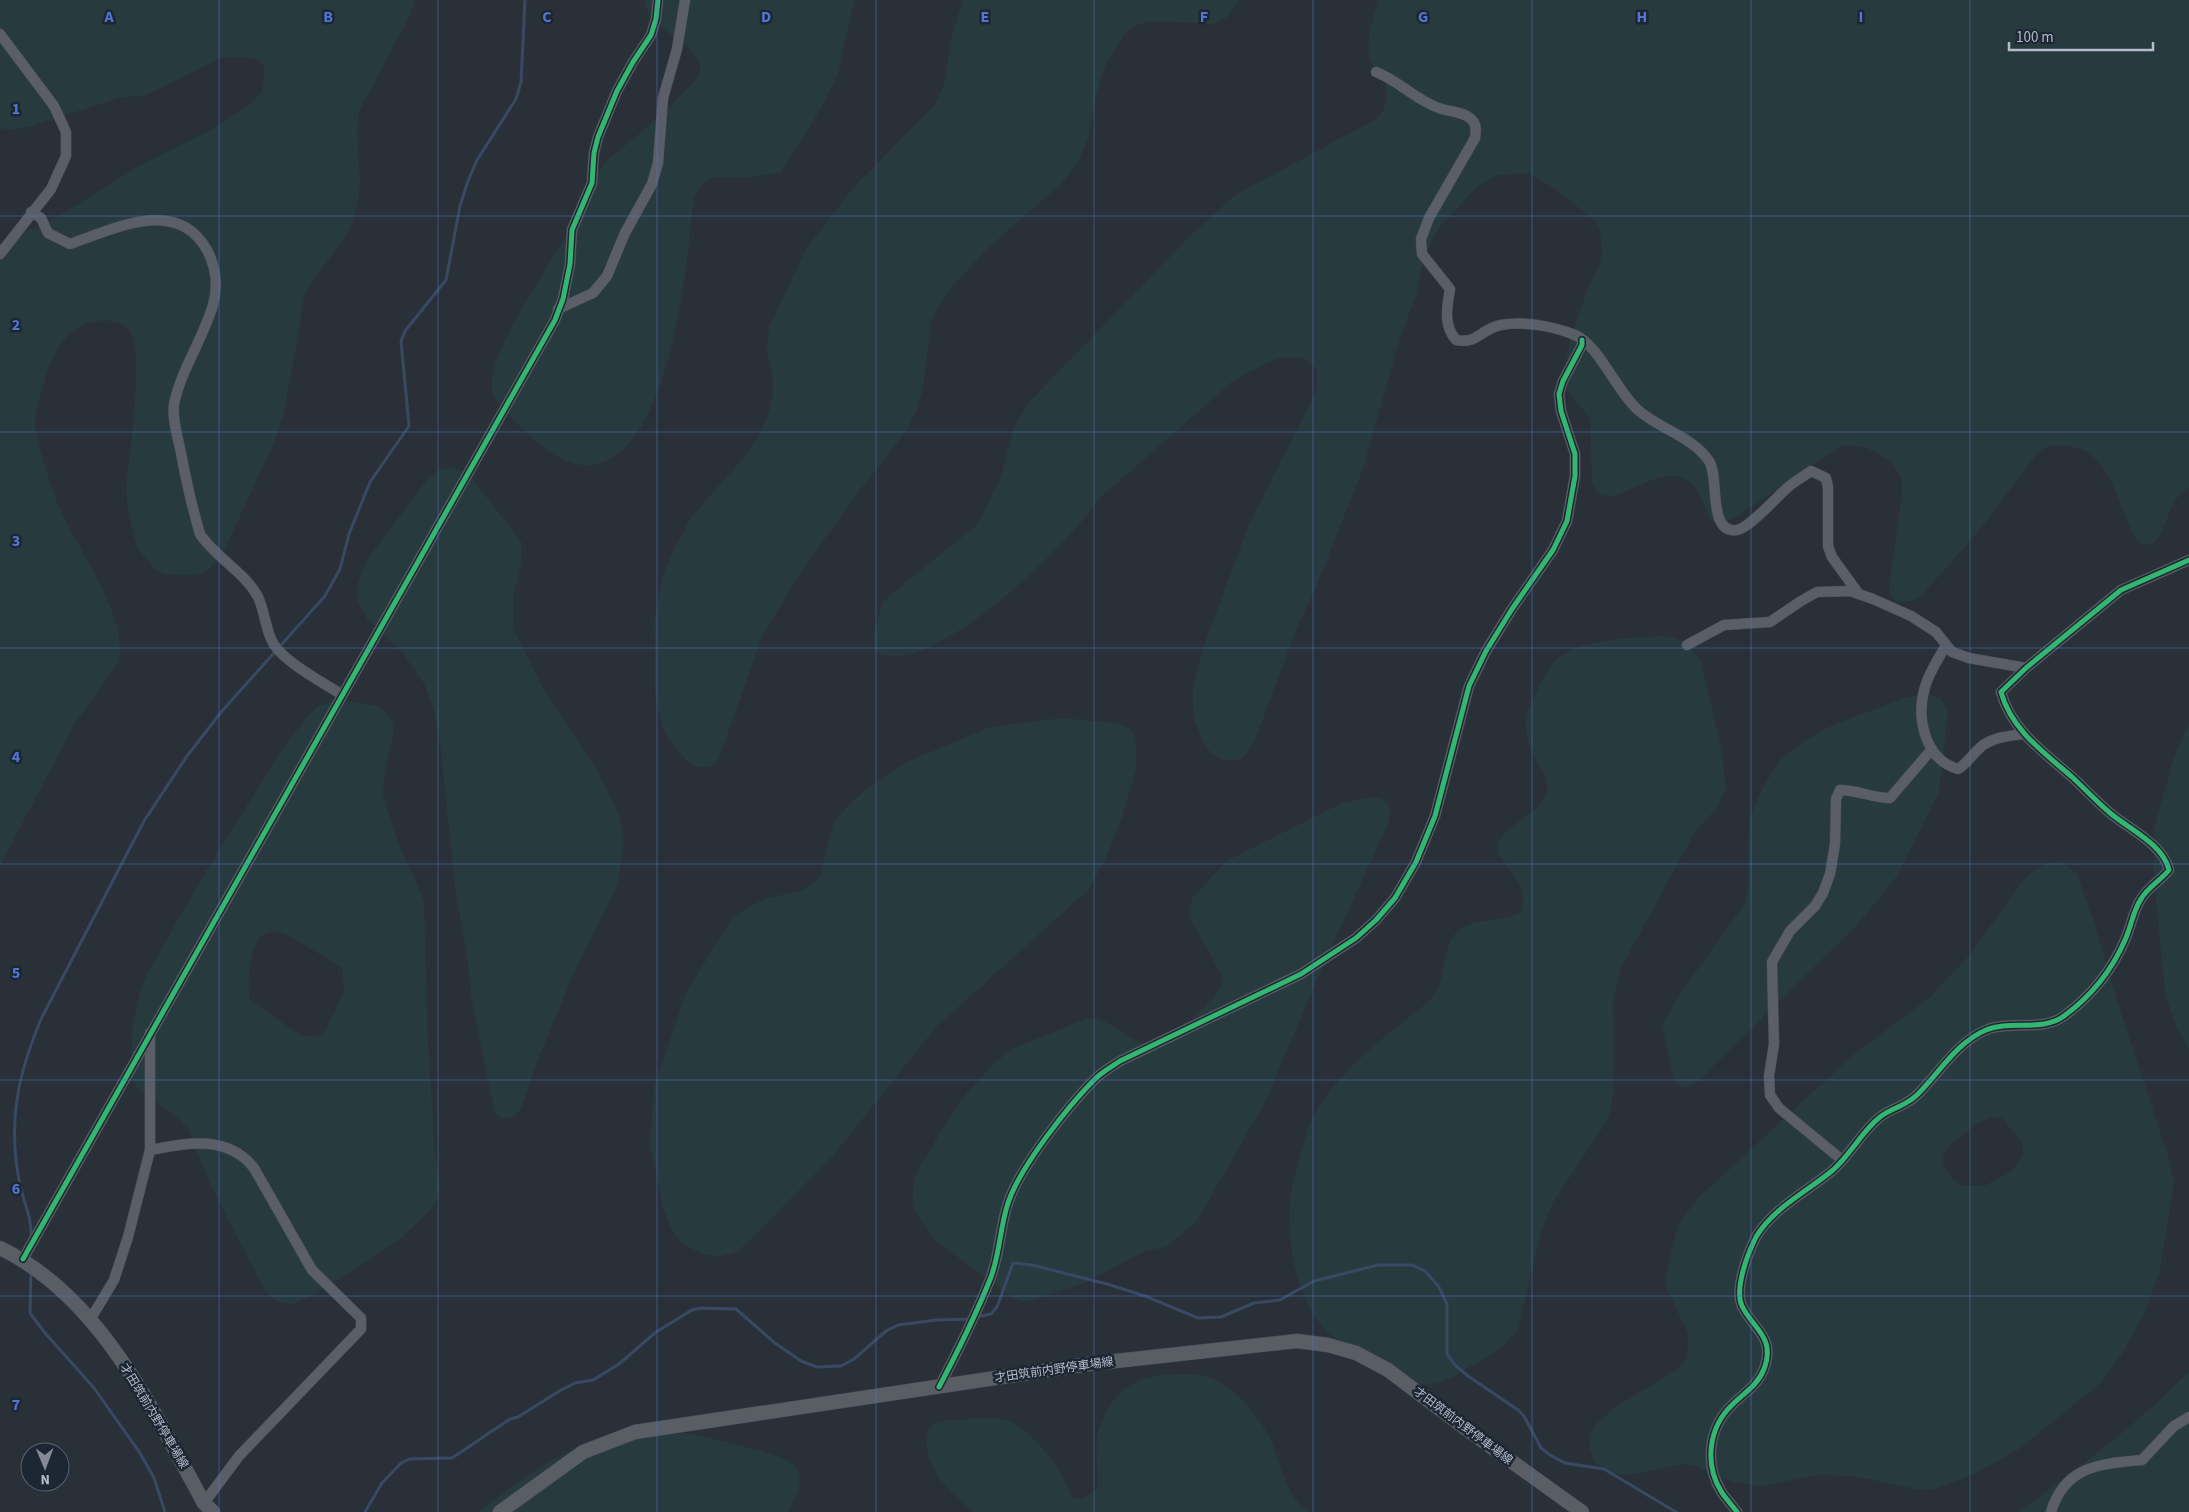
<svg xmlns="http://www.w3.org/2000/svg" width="2189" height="1512" viewBox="0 0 2189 1512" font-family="'Source Sans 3','Noto Sans JP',sans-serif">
  <rect width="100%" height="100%" fill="#2a3038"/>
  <!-- green -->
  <g fill="#273a3e" fill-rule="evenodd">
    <path d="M0,0h415l-5,16 -51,95 -2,22 3,50 -1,14 -7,25 -6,13 -36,51 -7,13 -4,31 -15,82 -10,31 -51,110 -15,17 -13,5 -31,-1 -9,-5 -16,-19 -4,-10 -7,-29 -2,-21c2,-29 20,-142 3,-161 -12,-12 -36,-10 -50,-2 -19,11 -30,35 -35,56 -3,13 -9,27 -9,41 0,14 19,72 26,87 17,39 70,109 57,152l-44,62 -74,141v-622l59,-28 80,-50 72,-36 38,-25 13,-13 3,-21 -2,-7 -9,-6 -30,-1 -78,38 -27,3 -91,29 -19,3 -9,-2z"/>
    <path d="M644,0h210l-16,74 -18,36 -39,62 -28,5h-39l-10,4 -10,16c-7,62 -22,261 -104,268 -26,2 -50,-19 -67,-36 -10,-11 -29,-25 -31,-40 -6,-37 65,-135 85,-171 10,-19 16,-40 30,-57 7,-8 17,-14 25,-21 19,-16 37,-32 54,-50 5,-5 12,-11 14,-18 7,-27 -54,-41 -56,-72z"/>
    <path d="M963,0h276l-13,18 -12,6 -61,-3 -18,4 -10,8 -19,31 -9,28 -9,47 -10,23 -16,21 -75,66 -33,36 -16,21 -7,16 -8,66 -7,24 -9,18 -51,65 -59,83 -27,45 -9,17 -43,121 -7,6h-14l-9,-5 -20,-23 -6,-13 -7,-32 -1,-73 9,-46 11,-26 16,-30 52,-60 16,-22 9,-19 6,-23v-16l-6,-28 2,-24 37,-78 47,-61 82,-83 10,-24 6,-42z"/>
    <path d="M1378,0h811v488c-23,8 -22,57 -43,57 -22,0 -26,-83 -66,-96 -10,-4 -27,-6 -37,0 -9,6 -15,17 -22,26 -14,18 -27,37 -41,54 -19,23 -39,44 -58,66 -14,9 -30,14 -33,-8l13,-94v-10l-2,-8 -10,-15 -25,-13 -18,-2 -8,2 -104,71 -15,5 -9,-2c-6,-12 -10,-29 -20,-38 -28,-23 -69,20 -89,12 -6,-2 -8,-9 -10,-15l-2,-61 -21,-27 -5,-10 3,-27 4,-18 16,-47 12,-24 3,-12 -2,-24 -5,-9 -42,-34 -24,-13 -9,-1 -25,3 -17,10 -39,42 -8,15 -10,26 -4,23 -20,56 -34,121 -49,123 -16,33 -43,115 -11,17 -7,3h-14l-12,-7 -7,-9 -8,-20 -3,-15v-20l10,-41 46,-124 64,-126 4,-11v-17l-9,-9 -4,-2 -9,-2 -19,2 -42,21 -134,118c-27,41 -173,189 -226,152v-17l9,-31 18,-16 77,-62 23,-48 13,-49 17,-27 160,-165 44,-40 141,-76 7,-8 4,-12 -2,-20c-28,-24 -14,-48 -7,-79z"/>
    <path d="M452,468l16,5 54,70 -1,21 -8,33v31l29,58 56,86 21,43 5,26 -6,43 -44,89 -35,84 -17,49 -7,11 -14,2 -6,-6 -23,-111 -6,-53 -10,-53 -15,-145 -6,-36 -10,-30 -23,-33 -35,-33 -9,-16 -1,-17 9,-25 60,-80 14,-12z"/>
    <path d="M1663,636c19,2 27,9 38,25l21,91 4,37 -9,19 -22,24 -74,136 -8,33 1,87 -3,22 -4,11 -55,83 -11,29 -23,95c-11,19 -28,28 -47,38 -9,5 -19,12 -30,16 -22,9 -45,-10 -63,-19 -15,-8 -33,-15 -46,-27 -38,-32 -48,-103 -40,-149 3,-13 6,-25 10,-37 3,-10 5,-21 9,-29 26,-51 74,-84 117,-119 24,-19 8,-62 37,-76 16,-7 38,-6 55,-13l3,-6v-10l-3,-13 -22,-30v-12c10,-19 41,-26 49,-52 4,-12 -8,-22 -12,-32 -6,-13 -12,-30 -8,-45 6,-13 18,-42 27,-51 23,-24 78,-24 109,-26z"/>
    <path d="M1922,694h8l11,5 7,12 -9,81 -42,84 -40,49 -162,159 -10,3 -8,-3 -4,-6 -11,-54 19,-32 63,-87 4,-17 1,-69 14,-32 18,-28 23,-18 29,-16 69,-26z"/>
    <path d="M338,700l36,5 10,6 7,7 3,12 -10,46 -1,18 14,46 27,60 4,142 7,110 5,37 -6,17 -35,34 -82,53 -24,11 -18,-3 -10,-10 -56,-109 -21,-53 -10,-11 -41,-31 -7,-13 3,-51 8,-35 7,-16 55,-96 76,-122 27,-36 14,-13zM276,931l14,5 52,32 2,24 -19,39 -8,6 -15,-1 -52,-36c-3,-15 -1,-51 11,-63 4,-4 10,-5 15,-6z"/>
    <path d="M1062,718l55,5 13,6 4,7 2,10v24l-14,47 -17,44 -18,30 -151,136 -103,129 -88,89 -11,8 -17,4 -19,-5 -16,-9 -11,-15 -7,-17 -14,-66 4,-57 31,-93 30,-50 18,-27 17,-12 17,-8 34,-7 10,-6 9,-9 13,-51 12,-16 19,-18 43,-29 83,-35z"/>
    <path d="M2189,722v327l-11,-18 -13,-37 -12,-127 2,-42 19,-68z"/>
    <path d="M1371,797l10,2 6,3 3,12 -3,13 -58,125 -64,150 -68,119 -31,26 -21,4 -61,32 -55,18h-7l-9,-3 -77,-57 -18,-25 -5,-12v-16l4,-17 42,-69 36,-40 19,-14 71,-29c26,-3 38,19 59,25 24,6 64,-39 77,-57l1,-11 -33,-60v-9l4,-10 35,-37 114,-57z"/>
    <path d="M2061,861l16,13 18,51 22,75 50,152 7,30 -14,89 -16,44 -21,37 -21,30 -83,67 -46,26 -40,14h-18l-62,-13 -35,-1 -55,11 -31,-4 -34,-15 -13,-3 -52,10h-20l-18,-11 -5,-13v-16l6,-10 18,-16 64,-39 9,-11 1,-25 -22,-45 -1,-10 13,-53 18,-25 156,-144 77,-58 37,-39 60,-82c11,-10 20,-15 35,-16zM1993,1117h7l4,3 18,24 1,9 -5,10 -7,9 -27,14h-22c-26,-19 -25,-34 0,-51 11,-8 19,-14 31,-18z"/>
    <path d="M2189,1372v140h-171c60,-43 119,-88 171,-140z"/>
    <path d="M1162,1375c17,-1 37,-3 53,5 21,9 48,41 57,62 9,24 14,54 37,70h-336c-22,-22 -49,-40 -46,-74 0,-7 3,-13 10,-15 9,-4 24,-3 34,-4 16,-1 35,-3 48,7 17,13 34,33 44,52 4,7 6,14 10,21 9,1 18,-4 24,-10 2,-17 -2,-34 0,-51 1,-9 5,-17 9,-26 14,-25 27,-32 56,-37z"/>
    <path d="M684,1433c20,4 101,20 111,33 11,15 0,33 -8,46h-309c27,-20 53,-41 82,-56 33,-16 88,-22 124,-23z"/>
  </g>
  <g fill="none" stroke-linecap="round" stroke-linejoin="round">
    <!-- stream -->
    <g stroke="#384963" stroke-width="3">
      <path d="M31,1237c1,-19 -7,-34 -11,-52 -13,-62 -2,-112 22,-168l102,-196 43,-65 35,-45 103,-115 15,-27 9,-35 21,-52 39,-56 -8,-85 4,-10 41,-51 14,-74 8,-25 9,-21 39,-61 5,-17 4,-82"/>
      <path d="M31,1270l-1,43 15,20 49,55 46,65 14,25 11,34"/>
      <path d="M977,1317l14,-3 6,-7 16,-44 19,2 75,19 38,12 53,22 23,-1 33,-14 26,-3 34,-19 64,-16h34l13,6 14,16 8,17v50l8,11 13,11 50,34 6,6 17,32 9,7 15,8 39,6 72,43"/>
      <path d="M365,1512l17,-29 19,-20 9,-4 42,-1 58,-39 8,-2 43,-27 14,-7 18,-3 26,-16 37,-32 36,-22 9,-2 35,1 39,34 26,18 16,6 24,-1 13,-7 32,-28 12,-6 38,-5 35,-1"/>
    </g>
    <!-- minor casing -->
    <g stroke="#484c53" stroke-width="11">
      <g id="minor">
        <path d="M0,34l54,72 12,26v24l-15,33 -51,65"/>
        <path d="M1376,72c23,9 36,25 60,35 11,5 28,4 36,13 5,5 4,12 3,18l-46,80 -8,21 1,15 28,35c-3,18 -7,36 6,51 23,4 24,-11 45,-15 23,-4 52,1 74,10 24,10 42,57 63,75 21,19 54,26 71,51 11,17 -2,73 28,69 12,-2 39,-32 49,-41 7,-7 17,-12 25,-18l15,7 2,9v59l4,11 26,36"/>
        <path d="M31,212l10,6 7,15 22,11c44,-15 107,-48 137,6 9,17 11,37 6,55 -10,34 -32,65 -39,99 -2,16 4,34 7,49 5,27 11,54 19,81 15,23 43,37 57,61 7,13 8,30 14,44 8,21 52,43 71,56"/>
        <path d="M558,309l35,-16 14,-17 18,-43 27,-49 6,-21 5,-65 14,-49 8,-49"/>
        <path d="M1687,645l37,-20 46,-3 31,-21 16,-9 33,-1 23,8 38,17 25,16 16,20 17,6 57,10"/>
        <path d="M1946,645c-7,13 -17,27 -21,42 -9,30 -1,72 33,82 10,-6 15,-16 24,-23 12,-9 27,-10 42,-12"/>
        <path d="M150,1150c37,-7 77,-16 104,18l58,102 49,48v11l-122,127 -35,47"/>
        <path d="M1842,1160l-63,-52 -9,-13 -1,-19 5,-32 -2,-82 18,-31 25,-25 8,-13 7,-19 5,-30 1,-45 4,-9c18,0 32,8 50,8l42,-49"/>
        <path d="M23,1259l532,-939 8,-21 7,-35 2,-34 20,-47 2,-30 4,-16 19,-46 16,-29 18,-27 5,-16 2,-19"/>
        <path d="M90,1320l24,-40 14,-43 22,-87v-117"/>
        <path d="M939,1387c19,-36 37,-72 52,-110 9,-24 9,-50 17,-74 12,-36 60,-97 87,-124 7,-7 16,-12 25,-18l181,-87 55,-36 20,-18 19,-22 21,-36 19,-46 34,-130 17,-35 26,-42 41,-59 14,-29 8,-45v-22l-14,-43 -2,-17 4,-13 19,-36v-5"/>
        <path d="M1737,1512c-5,-7 -12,-14 -16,-21 -17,-28 -12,-64 11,-86 12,-12 26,-20 32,-36 12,-32 -11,-40 -22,-63 -8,-17 6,-53 14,-69 17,-29 52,-46 77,-67 18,-16 29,-39 47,-53 13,-10 25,-10 38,-23 21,-21 39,-52 68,-64 24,-10 57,2 78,-14 26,-19 48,-46 61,-76 6,-13 8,-29 16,-41 7,-12 19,-18 28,-29 -6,-26 -40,-41 -59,-57 -14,-12 -26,-25 -39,-37 -28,-24 -60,-47 -70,-84l25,-24 95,-78 68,-30"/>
        <path d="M2051,1512c14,-47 50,-48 91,-52l32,-34 15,-9"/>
      </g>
    </g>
    <!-- secondary casing -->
    <g stroke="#484c53" stroke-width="15">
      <g id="secondary">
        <path d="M0,1248c100,48 153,163 204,255l9,9"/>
        <path d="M500,1512l83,-60 52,-20 454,-68 208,-23 31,4 28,8 32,17 77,58 117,84"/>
      </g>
    </g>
    <!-- minor -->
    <use href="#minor" stroke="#5a5e66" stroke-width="10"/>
    <!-- secondary -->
    <use href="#secondary" stroke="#595d64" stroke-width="14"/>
    <!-- cycleway casing -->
    <g stroke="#1d2633" stroke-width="8">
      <g id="cycleway">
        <path d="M23,1259l532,-939 8,-21 7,-35 2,-34 20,-47 2,-30 4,-16 19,-46 16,-29 18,-27 5,-16 2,-19"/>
        <path d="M939,1387c19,-36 37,-72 52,-110 9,-24 9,-50 17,-74 12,-36 60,-97 87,-124 7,-7 16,-12 25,-18l181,-87 55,-36 20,-18 19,-22 21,-36 19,-46 34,-130 17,-35 26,-42 41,-59 14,-29 8,-45v-22l-14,-43 -2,-17 4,-13 19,-36v-5"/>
        <path d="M1737,1512c-5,-7 -12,-14 -16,-21 -17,-28 -12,-64 11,-86 12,-12 26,-20 32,-36 12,-32 -11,-40 -22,-63 -8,-17 6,-53 14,-69 17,-29 52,-46 77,-67 18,-16 29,-39 47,-53 13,-10 25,-10 38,-23 21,-21 39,-52 68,-64 24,-10 57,2 78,-14 26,-19 48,-46 61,-76 6,-13 8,-29 16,-41 7,-12 19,-18 28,-29 -6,-26 -40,-41 -59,-57 -14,-12 -26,-25 -39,-37 -28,-24 -60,-47 -70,-84l25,-24 95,-78 68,-30"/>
      </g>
    </g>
    <!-- cycleway -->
    <use href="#cycleway" stroke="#33b770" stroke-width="5"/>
  </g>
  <!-- grid -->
  <path fill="none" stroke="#5274d3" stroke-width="1" stroke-opacity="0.55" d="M219,0v1512M438,0v1512M657,0v1512M876,0v1512M1094,0v1512M1313,0v1512M1532,0v1512M1751,0v1512M1970,0v1512M0,216h2189M0,432h2189M0,648h2189M0,864h2189M0,1080h2189M0,1296h2189"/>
  <g text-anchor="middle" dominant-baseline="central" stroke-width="5" stroke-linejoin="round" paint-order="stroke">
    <!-- street labels -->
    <g font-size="12" fill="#b4bcc9" stroke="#1d2633">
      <text transform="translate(1054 1370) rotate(-8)">才田筑前内野停車場線</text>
      <text transform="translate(154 1416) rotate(59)">才田筑前内野停車場線</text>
      <text transform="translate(1463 1426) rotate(37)">才田筑前内野停車場線</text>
    </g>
  </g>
  <g font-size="16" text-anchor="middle" font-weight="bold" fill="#5274d3" stroke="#1d2633" stroke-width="5" stroke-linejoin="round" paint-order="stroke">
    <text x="109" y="22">A</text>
    <text x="328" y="22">B</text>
    <text x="547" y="22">C</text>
    <text x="766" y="22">D</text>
    <text x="985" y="22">E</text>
    <text x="1204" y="22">F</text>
    <text x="1423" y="22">G</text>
    <text x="1642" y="22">H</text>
    <text x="1861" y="22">I</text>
    <text x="16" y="114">1</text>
    <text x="16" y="330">2</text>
    <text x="16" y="546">3</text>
    <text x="16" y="762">4</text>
    <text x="16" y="978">5</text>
    <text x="16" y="1194">6</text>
    <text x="16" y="1410">7</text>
  </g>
  <!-- north arrow -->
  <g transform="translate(45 1467) rotate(179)"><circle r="24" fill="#1d2633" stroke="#59626f"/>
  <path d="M0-4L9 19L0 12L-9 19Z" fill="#848b96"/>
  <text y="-8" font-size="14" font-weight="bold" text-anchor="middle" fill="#b4bcc9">N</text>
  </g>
  <!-- scale -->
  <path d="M2009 42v8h144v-8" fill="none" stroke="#b4bcc9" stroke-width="2.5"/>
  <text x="2016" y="42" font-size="15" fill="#b4bcc9" stroke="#1d2633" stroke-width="4" paint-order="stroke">100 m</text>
</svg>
